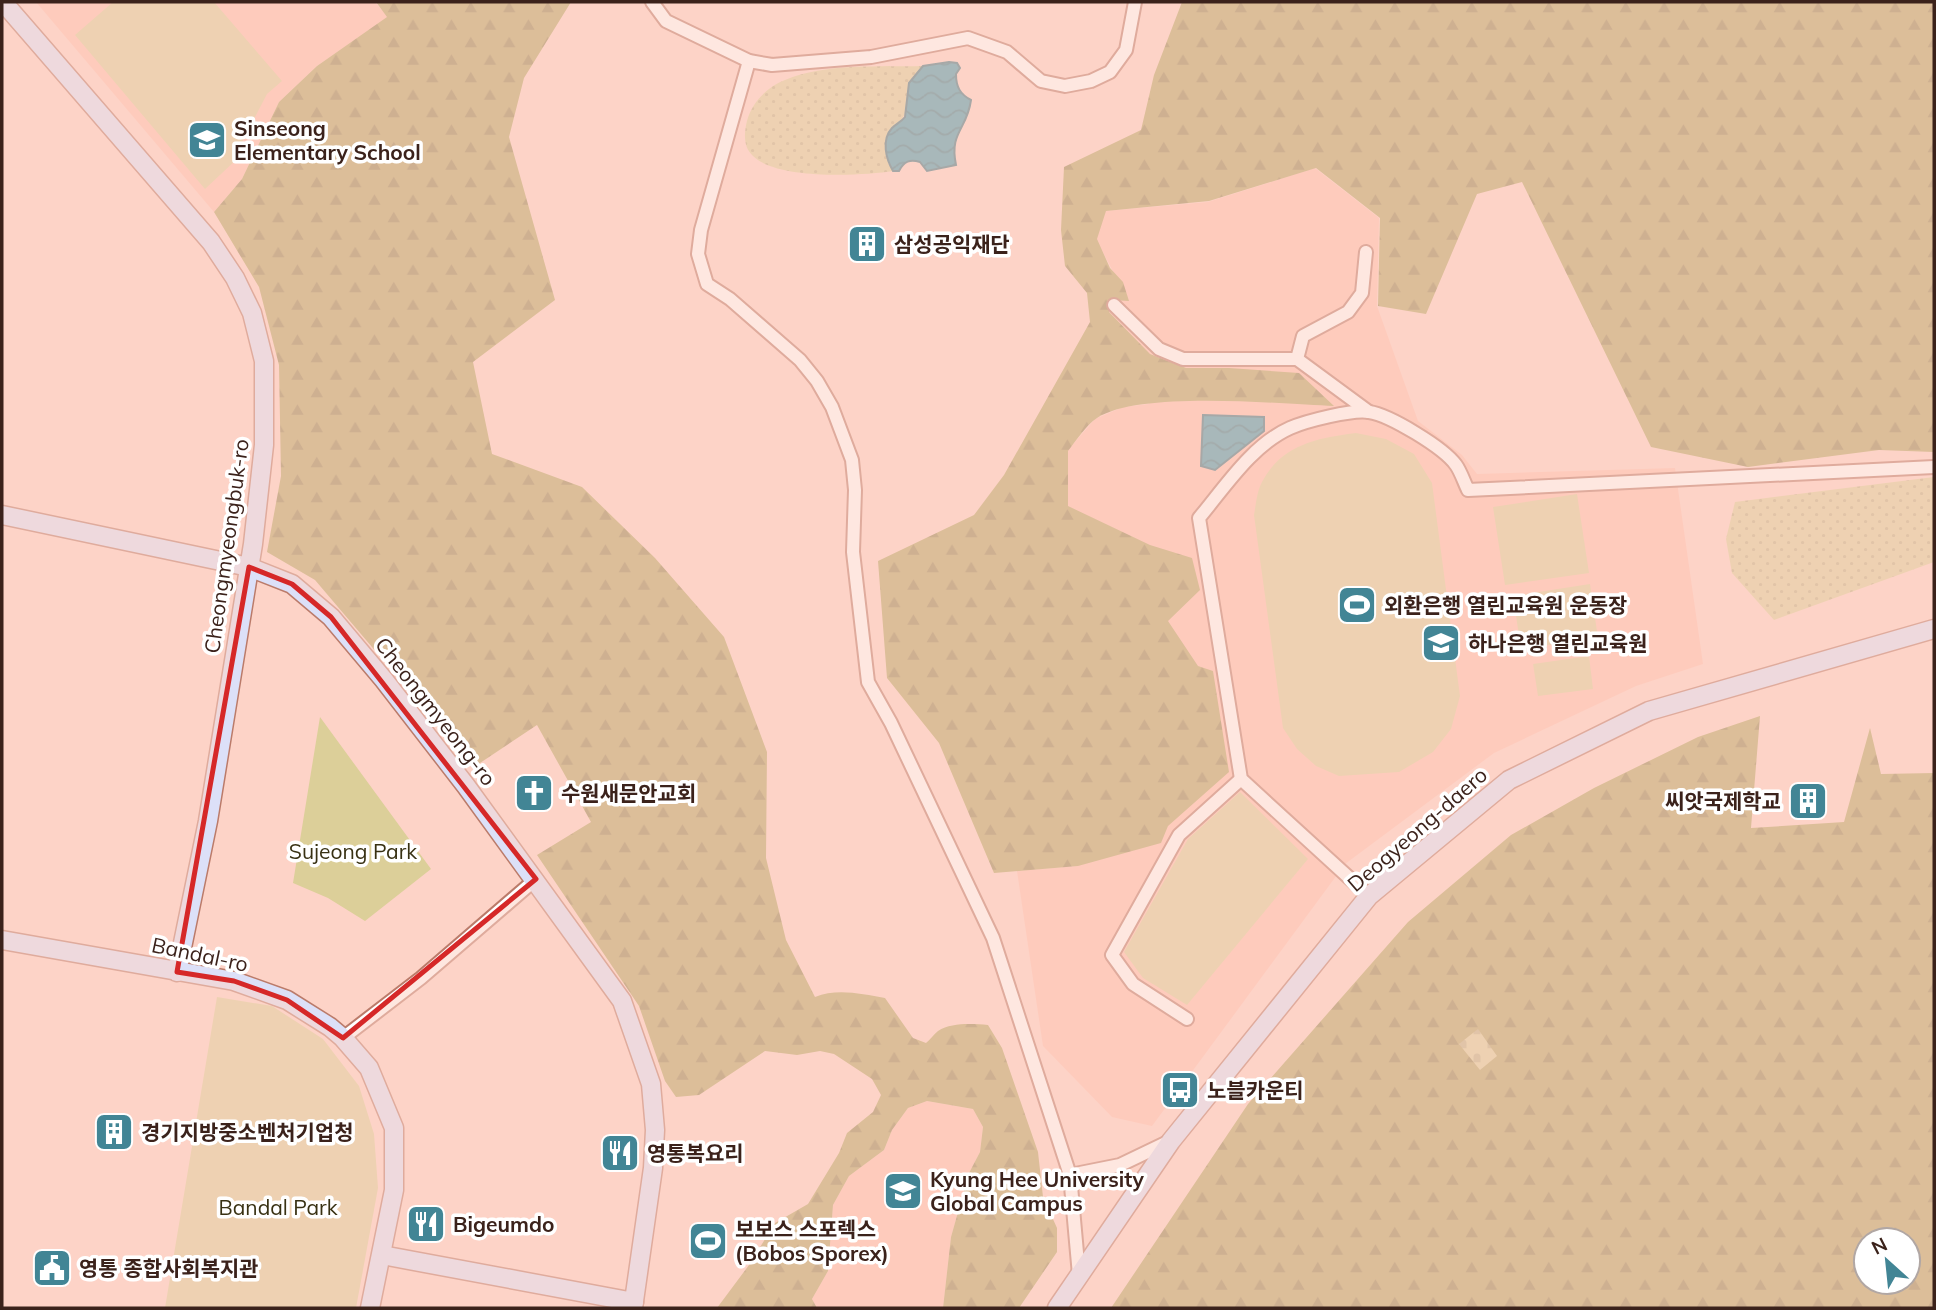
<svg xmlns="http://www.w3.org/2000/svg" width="1936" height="1310" viewBox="0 0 1936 1310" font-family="Mulish,'Noto Sans KR',sans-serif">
  <defs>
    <pattern id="grass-dots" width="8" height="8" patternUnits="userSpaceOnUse" patternTransform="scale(1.75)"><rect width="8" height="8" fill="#dccf99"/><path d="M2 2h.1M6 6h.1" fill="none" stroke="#beb183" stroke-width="1.8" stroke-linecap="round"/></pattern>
    <pattern id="forest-firs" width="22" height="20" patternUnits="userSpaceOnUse" patternTransform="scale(1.75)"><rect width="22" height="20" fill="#b4a462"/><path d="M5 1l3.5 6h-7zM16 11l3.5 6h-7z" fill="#948550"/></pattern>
    <pattern id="cemetery-stones" width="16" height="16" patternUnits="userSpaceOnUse" patternTransform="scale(1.75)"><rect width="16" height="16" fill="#dccf99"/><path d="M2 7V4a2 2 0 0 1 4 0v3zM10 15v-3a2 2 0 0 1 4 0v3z" fill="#beb183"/></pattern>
    <pattern id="water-waves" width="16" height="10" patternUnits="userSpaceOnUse" patternTransform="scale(1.75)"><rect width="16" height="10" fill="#4097ab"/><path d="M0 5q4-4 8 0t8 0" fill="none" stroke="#377b8a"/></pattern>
  </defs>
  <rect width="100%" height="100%" fill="#fdd3c7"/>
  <!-- built -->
  <g fill="#ffc1b0">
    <path d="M36,2h339l13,15 -71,49 -38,36 -37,77 -28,33z"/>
    <path d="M1315,168l64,50 -2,88 41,115 44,34 15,19 198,-6 28,196 -67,22 -142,67 -149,111 -193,262 -40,-9 -69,-71 -26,-175 60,-5 120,-200 -30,-45 -18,-76 -82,-39v-55l28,-32 28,-12 26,-3 -41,-92 2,-12h18l-32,-61 9,-28 103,-9z"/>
    <path d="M927,1101l46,8 10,18 -3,25 -11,21 -18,64 -8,71h-126l-5,-9 16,-28 5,-66 16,-29 35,-26 8,-20 16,-22z"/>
  </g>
  <!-- grass -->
  <g fill="url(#grass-dots)">
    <path d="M923,66c-26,26 -3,44 -32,63l-3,34 5,8c-32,5 -116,9 -140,-15 -10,-9 -9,-23 -6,-35 5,-19 20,-34 38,-41 40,-17 95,-13 138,-14z"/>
    <path d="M1934,477v85l-160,58 -42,-47 -6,-34 9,-37z"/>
  </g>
  <!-- forest -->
  <g fill="url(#forest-firs)" fill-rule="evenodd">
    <path d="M376,2h195l-47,76 -15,59 46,163 -82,62 19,92 90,33 73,71 69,79 43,115 -1,106 20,82 29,57c22,-9 47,-3 70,1l28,40 13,5c4,-3 8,-9 12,-12 14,-9 35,-7 50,-6l14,23 36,104 5,45 14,31v24l-38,56h-76l8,-71 18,-64 11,-21 3,-25 -10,-18 -46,-8 -19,7 -16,22 -8,20 -35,26 -16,29 -5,66 -16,28 5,9h-100l32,-43 26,-42 33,-19 31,-51 8,-20 26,-21 8,-17 -9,-16 -38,-25 -14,-3 -23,4 -32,-4 -66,44 -23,2 -11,-16 -26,-75 -102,-151 54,-33 -54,-97 -63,42 -159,-187 -48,-28 14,-76 -2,-111 -20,-78 -45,-75 28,-33 37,-77 38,-36 70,-49z"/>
    <path d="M1182,2h752v450l-55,-2 -131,17 -97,-20 -129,-265 -45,12 -51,120 -48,-8 2,-88 -64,-50 -107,33 -103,10 -9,28 13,29 13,14 6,19 -18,-1 -2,12 41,42 36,14h43l70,5 35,33c-54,-2 -195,-16 -237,12 -11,7 -21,23 -29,33v55l82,39 42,13 8,32 -32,31 30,45 15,5 16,101 -61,54 -7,17 -83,23 -84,7 -55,-130 -52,-65 -9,-117 96,-46 30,-40 86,-153 -3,-29 -22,-27 -4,-36 3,-63 77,-37 13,-55z"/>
    <path d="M1760,716l-9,112 93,-6 26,-94 11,46 53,-1v535h-823l137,-204 160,-182 103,-87 83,-47 104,-51zM1866,1240h42v42h-42z"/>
  </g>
  <!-- cemetery -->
  <path fill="url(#cemetery-stones)" d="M1478,1029l19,27 -17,14 -21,-26z"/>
  <!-- green -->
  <g fill="#dccf99">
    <path d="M113,2h101l68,79 -15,13 -28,54 -2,11 -32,30 -130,-154z"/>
    <path d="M1356,433l30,6 28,15 18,29 28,213 -9,33 -18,23 -34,20 -60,4 -23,-10 -19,-17 -14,-21 -29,-213c2,-11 3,-24 8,-33 20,-38 56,-44 94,-49z"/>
    <path d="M1577,494l12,79 -84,12 -12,-78z"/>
    <path d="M1590,584l8,54 -77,11 -8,-53z"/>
    <path d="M1589,656l4,33 -55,7 -5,-32z"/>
    <path d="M320,717l111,152 -66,52 -37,-23 -35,-15z"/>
    <path d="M1240,792l68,67 -121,146 -44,-27 -19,-26 64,-113z"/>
    <path d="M217,997l55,9 51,33 36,47 15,48 4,54 -22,120h-191z"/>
  </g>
  <!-- water -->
  <g fill="url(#water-waves)" stroke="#3e7480" stroke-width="2">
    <path d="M949,62l8,1 3,5 -4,6c0,13 4,20 15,26 -4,30 -22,32 -15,65l-29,6 -7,-9c-10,-3 -16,-1 -21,9h-6c-7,-12 -12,-31 -1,-43 4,-4 9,-6 13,-11l4,-34 14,-17z"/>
    <path d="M1203,415l61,2v14l-49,39 -14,-4z"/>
  </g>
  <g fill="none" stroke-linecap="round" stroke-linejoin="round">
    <!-- street casing -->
    <g stroke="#bb7b6a" stroke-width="16">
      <g id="street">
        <path d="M652,2l14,19 83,40 23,4 99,-8 97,-19 39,14 34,29 24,5 26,-5 19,-9 16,-22 9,-48"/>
        <path d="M749,61l-48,169 -3,24 9,30 23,15 70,61 17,21 15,26 20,53 3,30 -2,62 15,130 23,41 102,215 77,237"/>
        <path d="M1114,305l45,44 24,10h114l72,53"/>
        <path d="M1297,359l6,-23 45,-24 14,-19 4,-41"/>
        <path d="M1369,896l-128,-117 -42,-261c26,-31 53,-73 91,-90 16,-7 63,-19 79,-16 21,3 75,36 87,53 5,7 8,17 12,25l466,-23"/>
        <path d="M1187,1019l-54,-35 -21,-29 67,-120 62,-56"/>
        <path d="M343,1038l78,-60 115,-99"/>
        <path d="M1079,1275l-9,-100 50,-10 50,-24"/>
      </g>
    </g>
    <!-- secondary casing -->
    <g stroke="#bb7b6a" stroke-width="21">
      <g id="secondary">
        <path d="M3,2l208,240 24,36 17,35 12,48v84l-11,99 -45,277 -31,151"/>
        <path d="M2,515l247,52 43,17 39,33 53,63 82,106 156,215 29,83 4,46 -2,38 -20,140"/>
        <path d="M2,940l232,41 53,19 43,27 13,11 26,30 25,60v62l-24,118"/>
        <path d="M382,1255l252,47"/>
        <path d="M1057,1308l114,-167 198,-245 140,-116 140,-69 285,-82"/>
      </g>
    </g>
    <!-- street -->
    <use href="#street" stroke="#fff" stroke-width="12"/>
    <!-- secondary -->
    <use href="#secondary" stroke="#dce0f8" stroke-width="18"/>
  </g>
  <!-- marked area -->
  <path d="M0 0H1936V1310H0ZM249,567l43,17 39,33 205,262 -193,159 -56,-38 -53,-19 -57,-9z" fill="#fdd3c7" fill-opacity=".55" fill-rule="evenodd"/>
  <path fill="none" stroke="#d62828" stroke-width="5" stroke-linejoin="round" d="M249,567l43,17 39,33 205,262 -193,159 -56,-38 -53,-19 -57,-9z"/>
  <!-- icons -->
  <defs>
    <g id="school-square" transform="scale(2.0125)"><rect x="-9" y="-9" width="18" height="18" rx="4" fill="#428595" stroke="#fff"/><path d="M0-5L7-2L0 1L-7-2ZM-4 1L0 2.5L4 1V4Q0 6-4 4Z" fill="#fff"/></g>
    <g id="building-square" transform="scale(2.0125)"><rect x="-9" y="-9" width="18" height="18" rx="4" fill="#428595" stroke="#fff"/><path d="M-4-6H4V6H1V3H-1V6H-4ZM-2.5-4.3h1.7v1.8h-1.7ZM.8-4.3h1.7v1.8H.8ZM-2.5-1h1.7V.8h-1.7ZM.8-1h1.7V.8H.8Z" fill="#fff"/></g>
    <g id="stadium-square" transform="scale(2.0125)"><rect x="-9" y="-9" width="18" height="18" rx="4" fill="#428595" stroke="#fff"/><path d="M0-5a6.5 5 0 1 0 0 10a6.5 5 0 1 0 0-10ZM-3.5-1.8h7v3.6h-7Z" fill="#fff"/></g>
    <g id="church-square" transform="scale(2.0125)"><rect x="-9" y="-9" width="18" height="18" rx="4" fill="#428595" stroke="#fff"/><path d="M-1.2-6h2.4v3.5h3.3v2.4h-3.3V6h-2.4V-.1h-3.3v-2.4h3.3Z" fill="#fff"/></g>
    <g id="bus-square" transform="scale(2.0125)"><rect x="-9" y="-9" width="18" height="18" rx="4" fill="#428595" stroke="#fff"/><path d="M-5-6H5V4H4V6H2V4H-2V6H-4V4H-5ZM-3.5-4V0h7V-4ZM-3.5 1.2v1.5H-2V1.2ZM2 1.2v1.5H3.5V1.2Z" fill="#fff"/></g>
    <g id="restaurant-square" transform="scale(2.0125)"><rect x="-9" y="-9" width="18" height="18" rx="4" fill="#428595" stroke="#fff"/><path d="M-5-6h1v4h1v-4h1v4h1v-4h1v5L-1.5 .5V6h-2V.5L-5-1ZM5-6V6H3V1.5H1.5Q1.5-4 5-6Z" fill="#fff"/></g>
    <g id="university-square" transform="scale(2.0125)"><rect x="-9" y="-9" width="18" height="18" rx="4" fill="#428595" stroke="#fff"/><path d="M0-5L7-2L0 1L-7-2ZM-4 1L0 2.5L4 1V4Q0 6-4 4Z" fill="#fff"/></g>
    <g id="civic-square" transform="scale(2.0125)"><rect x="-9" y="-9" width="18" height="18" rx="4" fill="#428595" stroke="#fff"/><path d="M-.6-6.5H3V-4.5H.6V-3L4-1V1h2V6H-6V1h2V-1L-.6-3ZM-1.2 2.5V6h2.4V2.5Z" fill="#fff"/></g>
  </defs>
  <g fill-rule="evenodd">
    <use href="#school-square" x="207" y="140"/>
    <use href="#building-square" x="867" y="244"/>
    <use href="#stadium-square" x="1357" y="605"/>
    <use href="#school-square" x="1441" y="643"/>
    <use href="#church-square" x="534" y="793"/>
    <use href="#building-square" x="1808" y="801"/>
    <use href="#bus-square" x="1180" y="1090"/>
    <use href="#building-square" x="114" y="1132"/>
    <use href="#restaurant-square" x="620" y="1153"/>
    <use href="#university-square" x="903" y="1191"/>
    <use href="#restaurant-square" x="426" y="1224"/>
    <use href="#stadium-square" x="708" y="1241"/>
    <use href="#civic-square" x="52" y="1268"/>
  </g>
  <g text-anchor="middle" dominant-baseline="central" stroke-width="7" stroke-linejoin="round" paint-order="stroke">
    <!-- poi labels -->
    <g font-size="21" font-weight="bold" fill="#3b221b" stroke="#fff" text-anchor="start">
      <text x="234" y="128">Sinseong<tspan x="234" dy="24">Elementary School</tspan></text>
      <text x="894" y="244">삼성공익재단</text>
      <text x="1384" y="605">외환은행 열린교육원 운동장</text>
      <text x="1468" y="643">하나은행 열린교육원</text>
      <text x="561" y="793">수원새문안교회</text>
      <text x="1781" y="801" text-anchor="end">씨앗국제학교</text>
      <text x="1207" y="1090">노블카운티</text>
      <text x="141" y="1132">경기지방중소벤처기업청</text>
      <text x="647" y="1153">영통복요리</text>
      <text x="930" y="1179">Kyung Hee University<tspan x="930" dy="24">Global Campus</tspan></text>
      <text x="453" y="1224">Bigeumdo</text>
      <text x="735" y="1229">보보스 스포렉스<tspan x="735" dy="24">(Bobos Sporex)</tspan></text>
      <text x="79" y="1268">영통 종합사회복지관</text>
    </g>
    <!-- street labels -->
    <g font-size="21" fill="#3b221b" stroke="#fff">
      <text transform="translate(226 546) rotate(-82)">Cheongmyeongbuk-ro</text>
      <text transform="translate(436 711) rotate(52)">Cheongmyeong-ro</text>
      <text transform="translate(1417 829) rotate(-41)">Deogyeong-daero</text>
      <text transform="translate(200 954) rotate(12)">Bandal-ro</text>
    </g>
    <!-- park labels -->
    <g font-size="21" fill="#383113" stroke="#fff">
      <text x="353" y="851">Sujeong Park</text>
      <text x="278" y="1207">Bandal Park</text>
    </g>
  </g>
  <!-- border -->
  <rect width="1936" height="1310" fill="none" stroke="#3b221b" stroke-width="7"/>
  <!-- north arrow -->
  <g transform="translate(1887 1261) rotate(333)"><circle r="33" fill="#ffffff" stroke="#b1a7a4" stroke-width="2"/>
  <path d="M0-5L12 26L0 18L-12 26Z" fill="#428595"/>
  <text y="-10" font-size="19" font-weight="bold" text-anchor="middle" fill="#3b221b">N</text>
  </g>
</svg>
